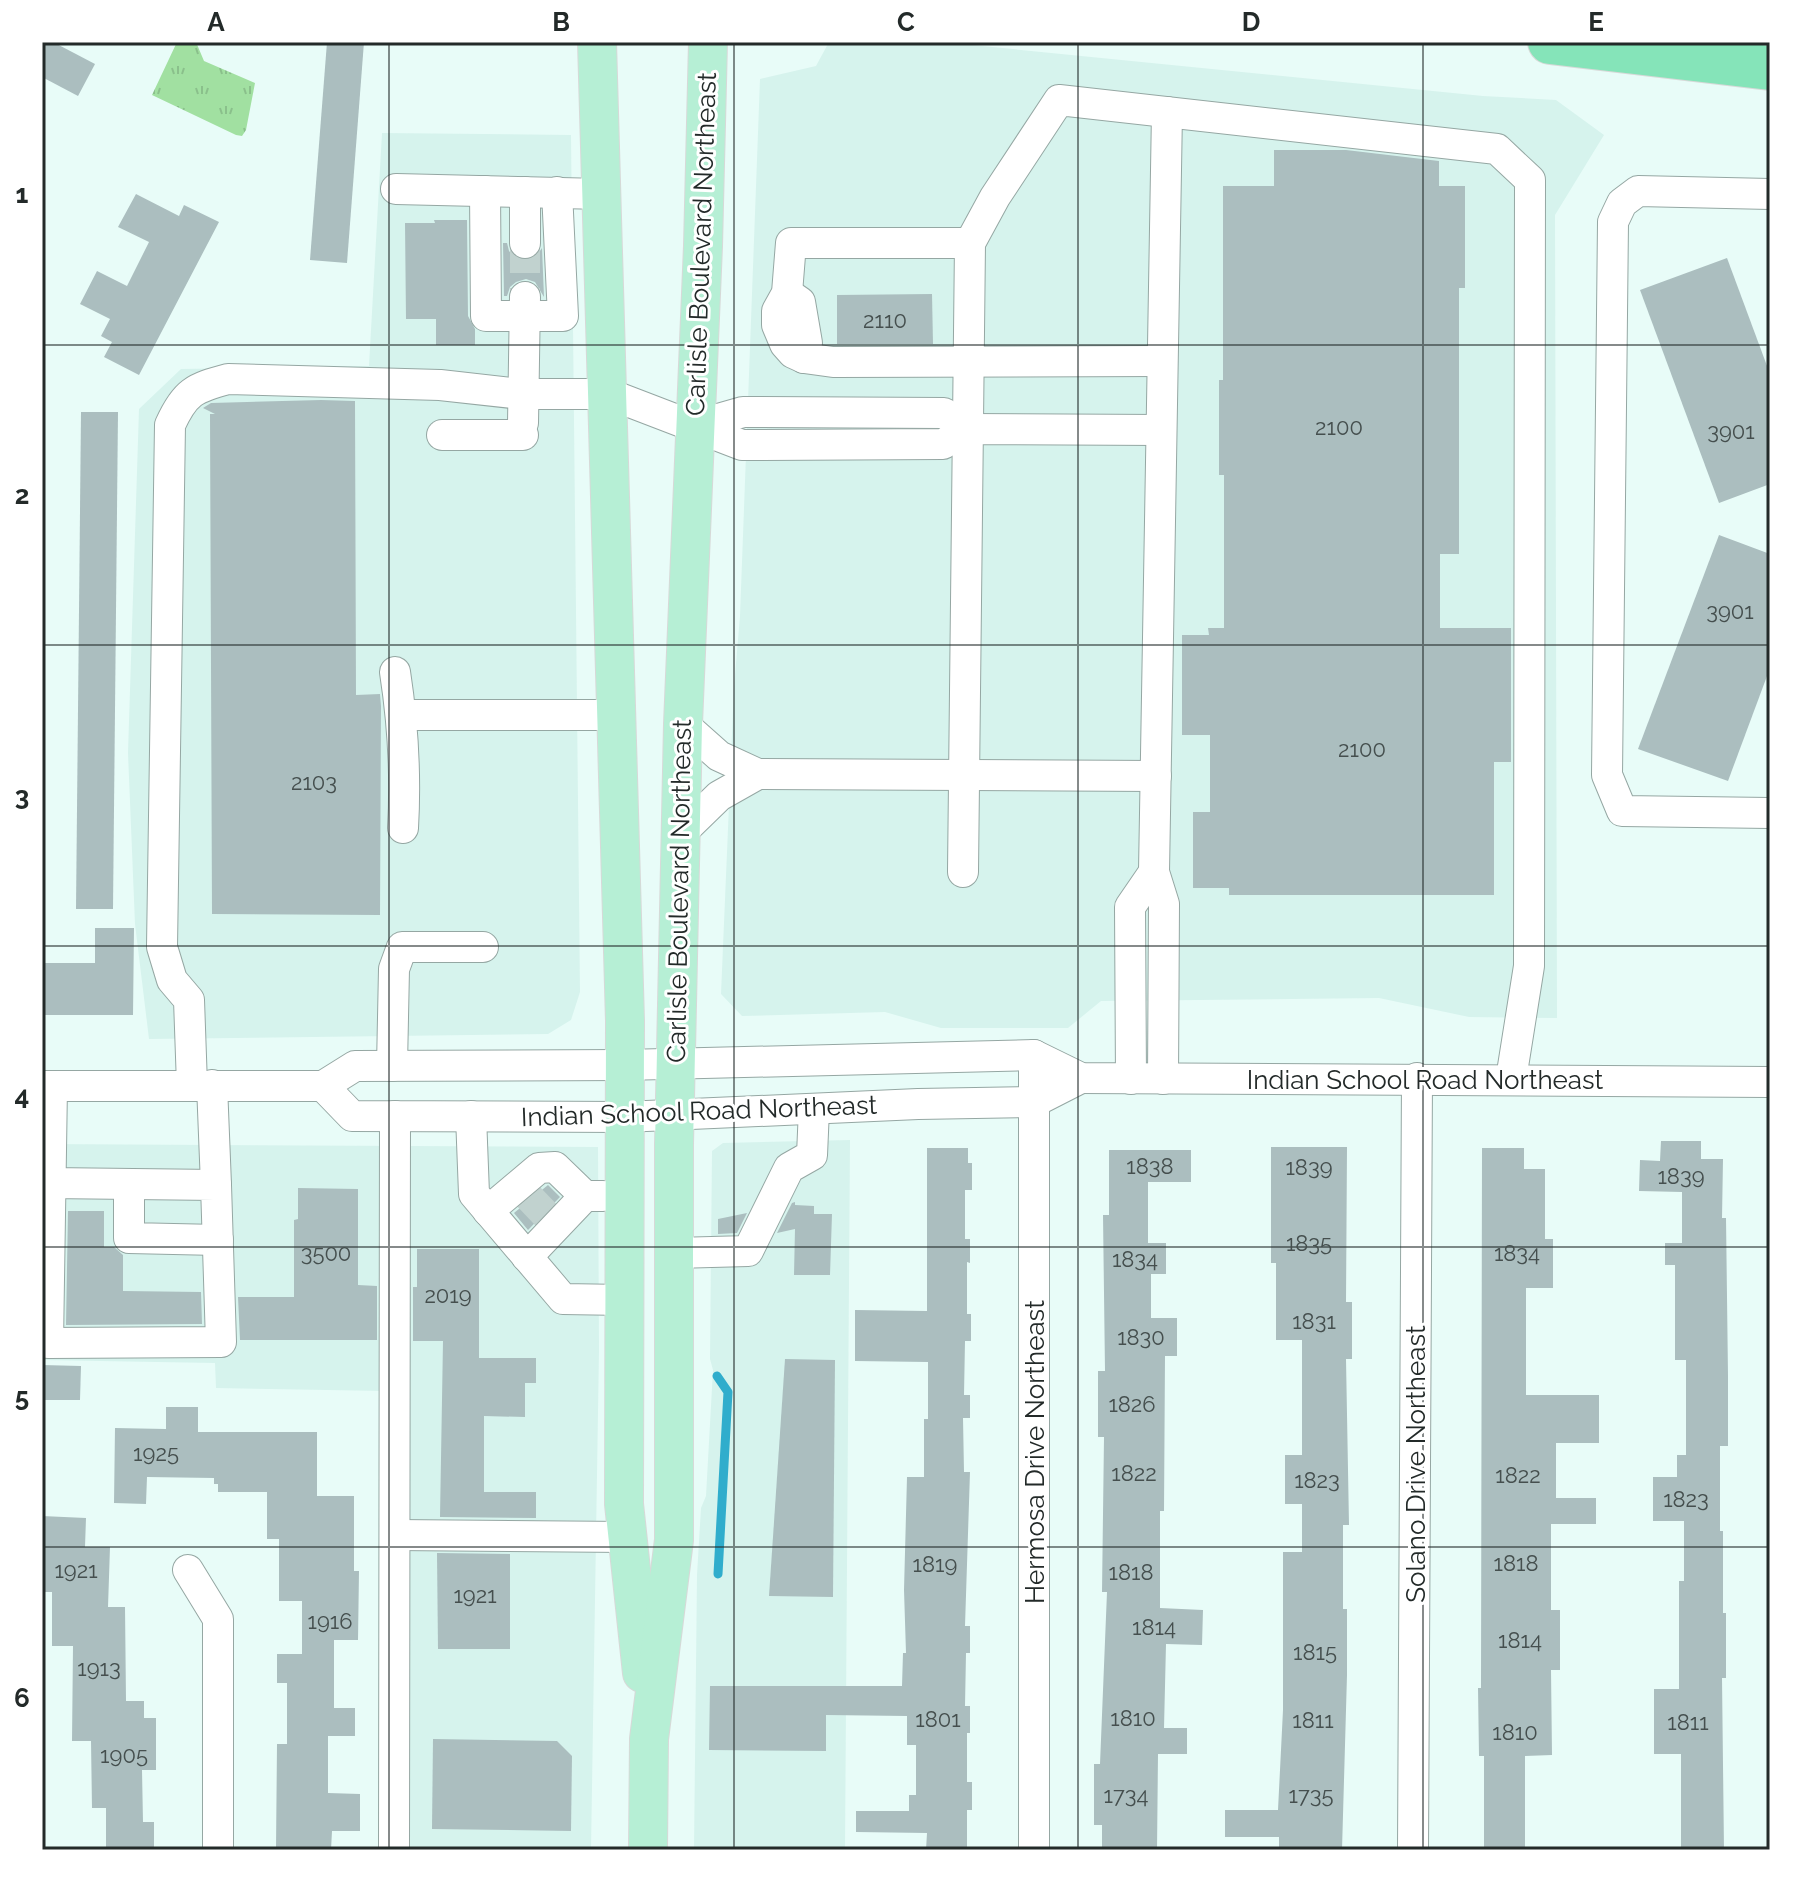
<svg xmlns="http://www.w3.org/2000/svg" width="1812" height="1892" viewBox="0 0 1812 1892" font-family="Raleway,sans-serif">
  <defs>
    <pattern id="grass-tufts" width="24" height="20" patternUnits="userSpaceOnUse" patternTransform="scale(2)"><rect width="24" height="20" fill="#a1e0a1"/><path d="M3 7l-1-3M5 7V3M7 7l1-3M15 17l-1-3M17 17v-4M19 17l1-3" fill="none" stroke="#8ac08b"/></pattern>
  </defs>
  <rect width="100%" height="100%" fill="#e8fcf8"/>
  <!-- built -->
  <g fill="#d6f3ed">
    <path d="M829,42h113l541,54 73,4 48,35 -49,80 2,803 -88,-1 -90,-19 -278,3 -33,27h-127l-56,-16 -143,4 -21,-22 13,-307 6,-71 20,-537 56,-13z"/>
    <path d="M382,133l189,2 9,857 -9,28 -23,14 -399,5 -14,-115 -7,-171 11,-344 42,-40 188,-3z"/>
    <path d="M850,1140l-5,710h-151l3,-275 4,-67 5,-12 7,-126 -3,-11 2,-208 11,-8z"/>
    <path d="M42,1144l556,3 1,203 -8,500h-190l-16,-459 -169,-3 -1,-25 -173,-3z"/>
  </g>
  <!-- grass -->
  <path fill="url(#grass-tufts)" d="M177,42h19l8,19 51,22 -9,47 -4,6 -6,-1 -84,-40z"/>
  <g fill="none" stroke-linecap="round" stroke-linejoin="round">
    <!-- stream -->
    <path stroke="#30adcc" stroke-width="9" d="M717,1376l11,16 -10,182"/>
  </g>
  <!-- building -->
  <g fill="#abbebf">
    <path d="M42,42h11l42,22 -17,32 -36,-19z"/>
    <path d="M327,42h37l-17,221 -37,-3z"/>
    <path d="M1274,150h72l93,11v25h26v102h-6v266h-19v74h71v134h-17v133h-265v-7h-36v-76h17v-77h-28v-100h27l-1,-7h16v-153h-5v-95h4v-194h51z"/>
    <path d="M136,194l43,22 5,-11 35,17 -80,153 -35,-18 8,-15 -11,-6 9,-17 -30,-15 17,-33 30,15 22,-44 -31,-15z"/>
    <path d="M434,220h33l1,96 7,13v16h-39v-26h-30l-1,-96h30z"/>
    <path d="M503,243h4l2,8 6,7 9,3 11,-3 7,-10 2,49 -9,-15 -9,-3 -10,3 -6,5 -3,9h-3z"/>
    <path d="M1727,258l43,116v110l-51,19 -79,-213z"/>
    <path d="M932,294l1,50h-96v-49z"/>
    <path d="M321,400l34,1 1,294 24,-1 1,12 -1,209 -168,-1 -2,-500h5l-12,-6 8,-5z"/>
    <path d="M81,412h37l-5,497h-37z"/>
    <path d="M1719,535l51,19v114l-42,113 -90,-32z"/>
    <path d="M95,928h39l-1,87h-91v-52h53z"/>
    <path d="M1661,1141h40v18h22l-1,59h4l2,157v71h-8v85h3v82h3v65h-4l2,172h-43v-96h-27v-65h25v-108h5v-60h-31v-44h24v-22h9v-95h-11v-95h-10v-22h17v-51l-43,-1 1,-31 20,1z"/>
    <path d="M1271,1147h76l-1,155h6v57h-6l3,166h-6v84h4v66l-5,175h-63v-13h-54v-27h53l5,-100v-158h19v-48h-17v-49h17v-115h-26v-77h-5z"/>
    <path d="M927,1148h41v15h4v27h-7v49h5v24l-3,-1v52h4v27h-6l-1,54h6v23h-7l1,54h6l-5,154h5v27h-4l-1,53h5v27h-3v49h5v28h-5v40h-41l1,-17 -71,-1v-21h53v-16h7v-50h-9v-29l-81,-1v36l-117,-1 1,-64h192l1,-33h3l-2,-63 3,-113h17v-58h4v-57l-73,-1v-51l72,1z"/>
    <path d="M1482,1148h42v21h21v70h8v49h-27v107h73v48h-43v55h40v26h-45v86h9v60h-9l1,85 -27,1v94h-41v-94h-5l-1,-68h3z"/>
    <path d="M1109,1150h82v32h-43v61h18v31h-15v44h26v38h-12l-1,155h-4v97l43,2 -1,35 -36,-1 -2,84h23v26h-29l-1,96h-55v-25h-8v-61h6l7,-172h-5l2,-155h-6v-66h7l-2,-156h6z"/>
    <path d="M548,1185l12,12 -32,33 -14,-17z"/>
    <path d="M298,1188l60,1v96l19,1v54h-137l-2,-43h56v-77l4,-1z"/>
    <path d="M795,1202v3l19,1v8h18l-2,61h-36l1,-46 -18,4 15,-30z"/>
    <path d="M68,1211h36v36h10l9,8v36l78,1 1,32 -136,1z"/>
    <path d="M747,1213l-10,20 -19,1v-15z"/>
    <path d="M417,1249h62v109h57v25h-11v34l-41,-1v76h52v26l-96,-1 3,-176h-30v-54h4z"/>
    <path d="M785,1359l50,1 -2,237 -64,-1z"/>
    <path d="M42,1365l39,1 -1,34h-38z"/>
    <path d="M166,1407h32v25h119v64h37v75h5l-1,69h-24v68h21v28h-27v57l32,1v37h-28l-1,19h-55l1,-106h10v-61h-10v-29h25v-53h-23v-62h-12v-47h-49v-8h-4v-6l-67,-1 -1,27 -32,-1 1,-75 51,1z"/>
    <path d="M42,1516l44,2 -1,29h25l-2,60h17l1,94h18v17h12v52h-14l1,52h11v28h-48v-42h-14l-1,-67h-19l1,-95h-21v-54h-10z"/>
    <path d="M437,1553l73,1v95h-72z"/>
    <path d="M433,1739l124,2 15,15 -1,75 -139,-2z"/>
  </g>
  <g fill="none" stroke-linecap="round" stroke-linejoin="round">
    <!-- minor-tunnel -->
    <g stroke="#c1d2cf" stroke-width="30" stroke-dasharray="30 15" stroke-linecap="butt">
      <path d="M525,243v53"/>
      <path d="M526,1194l22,23"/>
    </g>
    <!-- minor casing -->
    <g stroke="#95a7a3" stroke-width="32">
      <g id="minor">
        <path d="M396,189l206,5"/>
        <path d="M485,191l1,125h77l-6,-124"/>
        <path d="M1770,194l-132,-3 -16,12 -9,19 -6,553 15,36 148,2"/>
        <path d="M525,243v-51"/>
        <path d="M970,243h-179l-4,50 -10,18v14l8,19 8,9 11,5 29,4 329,-1"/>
        <path d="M787,293l13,9 7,41 -3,15"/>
        <path d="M523,423l2,-126"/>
        <path d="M694,426l49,-14 201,1 24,16"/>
        <path d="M442,435h81"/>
        <path d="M395,672c8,52 11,104 8,156"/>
        <path d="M401,715h214"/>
        <path d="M683,724l36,32 39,18 398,2"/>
        <path d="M681,833l38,-37 39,-22"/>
        <path d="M963,872l7,-629 25,-46 64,-97 438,49 33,31 -1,786 -18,113"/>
        <path d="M392,1066l2,-97 8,-22h81"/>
        <path d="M1131,1079l-1,-172 24,-35"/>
        <path d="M1163,1079l1,-175 -10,-32 13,-760"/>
        <path d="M192,1085l-3,-85 -17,-20 -10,-33 8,-522c15,-33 24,-37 58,-46l212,6 81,9h88l133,51 201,-1 25,-15 193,1"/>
        <path d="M212,1085l4,100"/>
        <path d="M42,1086h281l32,-20 269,-1 410,-10 47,23 689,4"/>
        <path d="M323,1086l29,30 272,1 294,-13 116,-2 47,-24"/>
        <path d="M471,1116l3,78 89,105 61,1"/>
        <path d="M50,1183l166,2 5,157 -173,1 4,-257"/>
        <path d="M129,1185v53l89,2"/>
        <path d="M488,1211l51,-43 16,-1 30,29"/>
        <path d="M675,1253l73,-2 41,-83 23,-13 2,-46"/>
        <path d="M527,1257l58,-61h18"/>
        <path d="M395,1535l232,2"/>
        <path d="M188,1570l30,49v231"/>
        <path d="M394,1850l1,-734"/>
        <path d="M1034,1850v-795"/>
        <path d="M1413,1850l4,-772"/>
      </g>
    </g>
    <!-- major casing -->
    <g stroke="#d7d9d8" stroke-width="40">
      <g id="major">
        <path d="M597,42l28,979 -1,483 18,169"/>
        <path d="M648,1850l1,-111 25,-199v-395l9,-421 20,-478 5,-204"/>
      </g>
    </g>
    <!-- highway casing -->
    <g stroke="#d7d9d8" stroke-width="46">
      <path id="highway" d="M1550,42l220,26"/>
    </g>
    <!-- minor -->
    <use href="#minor" stroke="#fff" stroke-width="30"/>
    <!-- major -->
    <use href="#major" stroke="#b6efd5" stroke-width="38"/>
    <!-- highway -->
    <use href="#highway" stroke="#85e4b9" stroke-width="44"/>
  </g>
  <!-- grid -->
  <path fill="none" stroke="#232a29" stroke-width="2" stroke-opacity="0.55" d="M389,42v1808M734,42v1808M1078,42v1808M1423,42v1808M42,345h1728M42,645h1728M42,946h1728M42,1247h1728M42,1547h1728"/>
  <g text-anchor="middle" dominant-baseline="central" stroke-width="6" stroke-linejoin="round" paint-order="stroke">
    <!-- number labels -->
    <g font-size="22" fill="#454f4e">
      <text x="885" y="320">2110</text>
      <text x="1339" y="427">2100</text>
      <text x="1731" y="431">3901</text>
      <text x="1730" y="611">3901</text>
      <text x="1362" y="749">2100</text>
      <text x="314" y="782">2103</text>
      <text x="1150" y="1166">1838</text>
      <text x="1309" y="1167">1839</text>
      <text x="1681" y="1176">1839</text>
      <text x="1309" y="1243">1835</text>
      <text x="326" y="1253">3500</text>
      <text x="1517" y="1253">1834</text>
      <text x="1135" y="1259">1834</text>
      <text x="448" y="1295">2019</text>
      <text x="1314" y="1321">1831</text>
      <text x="1141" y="1337">1830</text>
      <text x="1132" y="1404">1826</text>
      <text x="156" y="1453">1925</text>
      <text x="1134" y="1473">1822</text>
      <text x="1518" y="1475">1822</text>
      <text x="1317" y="1480">1823</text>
      <text x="1686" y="1499">1823</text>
      <text x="1516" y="1563">1818</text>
      <text x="935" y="1564">1819</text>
      <text x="76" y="1570">1921</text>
      <text x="1131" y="1572">1818</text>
      <text x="475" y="1595">1921</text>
      <text x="330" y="1621">1916</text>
      <text x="1154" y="1627">1814</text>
      <text x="1520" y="1640">1814</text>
      <text x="1315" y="1652">1815</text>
      <text x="99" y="1668">1913</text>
      <text x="1133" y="1718">1810</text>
      <text x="938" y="1719">1801</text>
      <text x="1313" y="1720">1811</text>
      <text x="1688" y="1722">1811</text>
      <text x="1515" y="1732">1810</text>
      <text x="124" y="1755">1905</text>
      <text x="1126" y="1795">1734</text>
      <text x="1311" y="1795">1735</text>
    </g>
    <!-- street labels -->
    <g font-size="26" fill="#232a29" stroke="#fff">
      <text transform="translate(701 244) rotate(-88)">Carlisle Boulevard Northeast</text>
      <text transform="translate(679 891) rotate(-89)">Carlisle Boulevard Northeast</text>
      <text x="1425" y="1080">Indian School Road Northeast</text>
      <text transform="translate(699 1111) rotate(-2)">Indian School Road Northeast</text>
      <text transform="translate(1035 1452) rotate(-90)">Hermosa Drive Northeast</text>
      <text transform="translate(1416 1464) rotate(-90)">Solano Drive Northeast</text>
    </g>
  </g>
  <!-- border -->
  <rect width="1812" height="1892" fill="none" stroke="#ffffff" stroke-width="88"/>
  <rect x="44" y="44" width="1724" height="1804" fill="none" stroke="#232a29" stroke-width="3"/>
  <g font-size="26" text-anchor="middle" font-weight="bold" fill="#232a29">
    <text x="216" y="31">A</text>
    <text x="561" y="31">B</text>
    <text x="906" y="31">C</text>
    <text x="1251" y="31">D</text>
    <text x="1596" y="31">E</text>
    <text x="22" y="203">1</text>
    <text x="22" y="504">2</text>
    <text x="22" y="805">3</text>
    <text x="22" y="1105">4</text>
    <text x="22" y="1406">5</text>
    <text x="22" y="1707">6</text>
  </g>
</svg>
